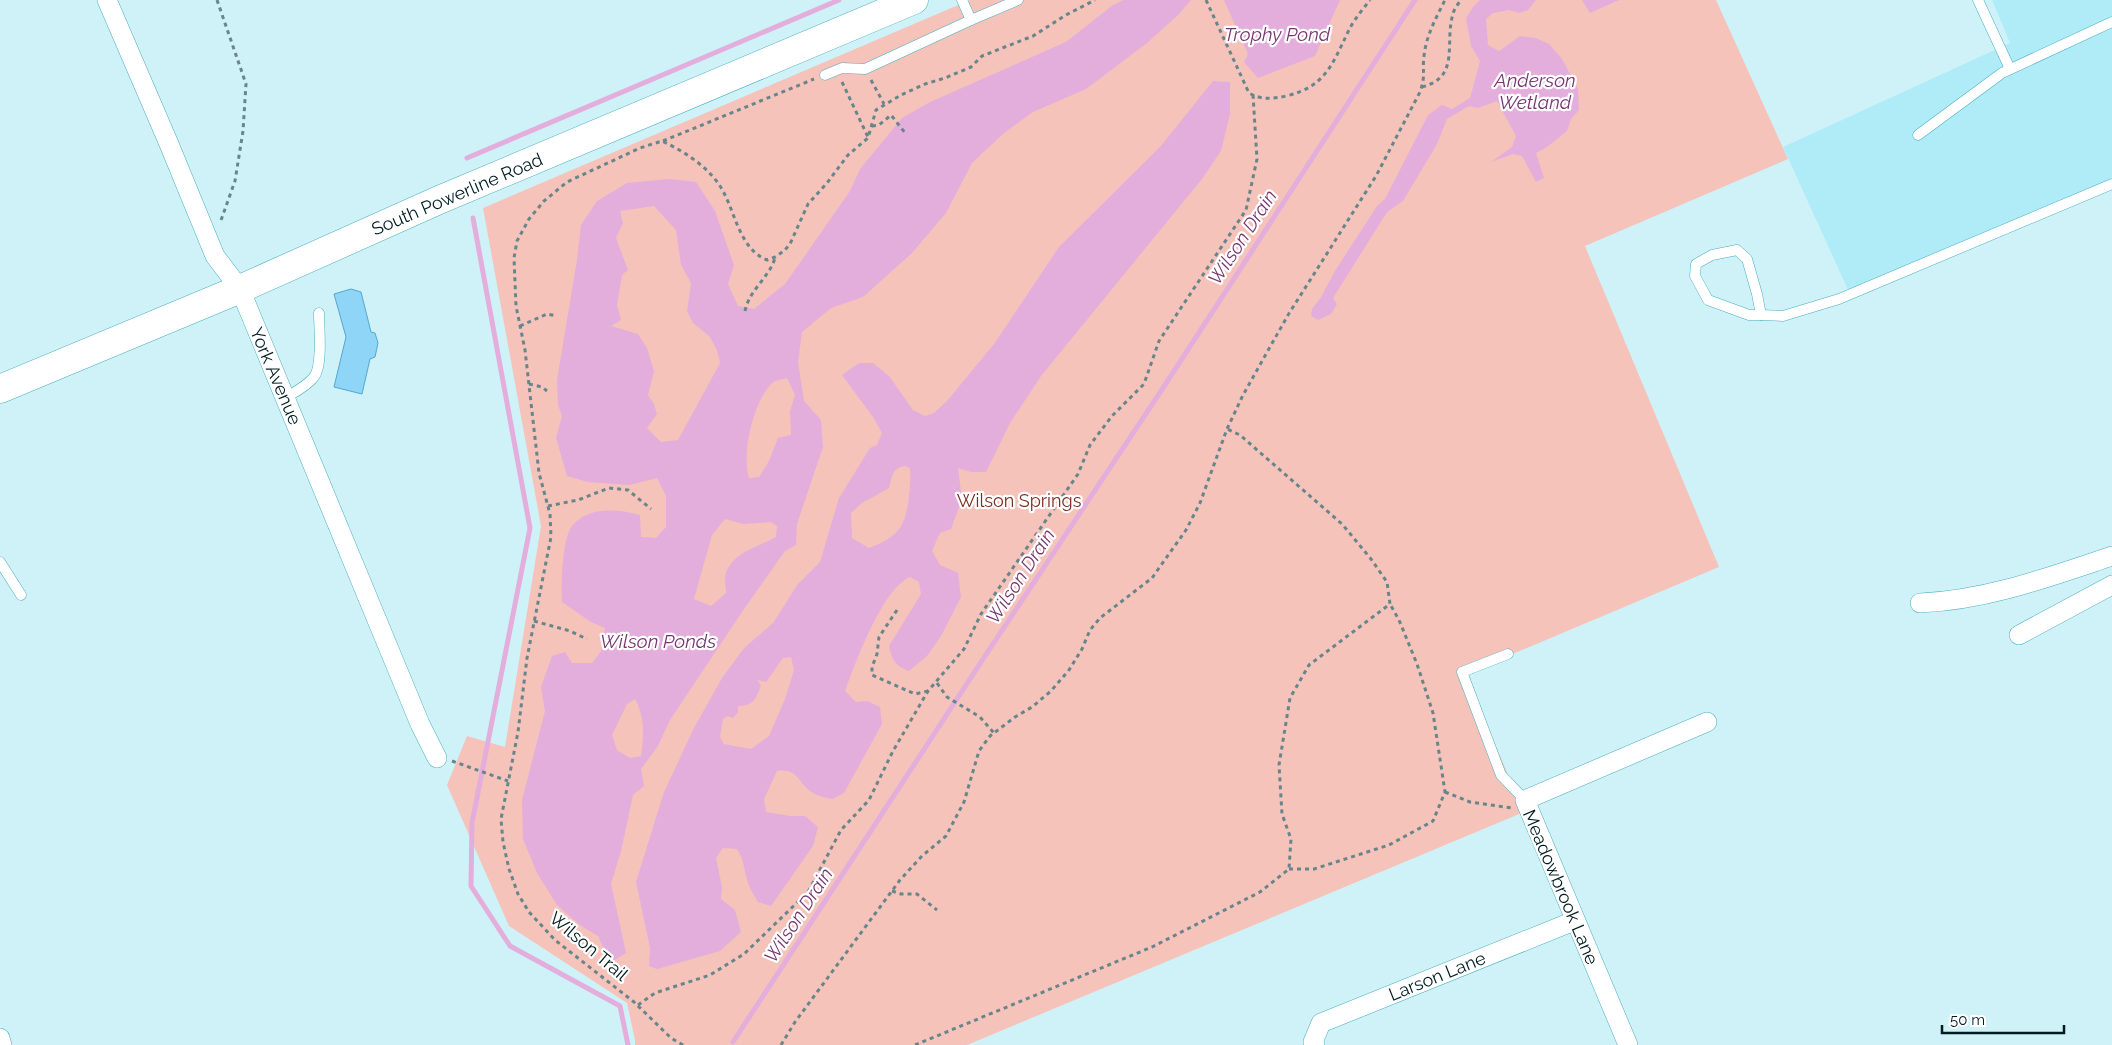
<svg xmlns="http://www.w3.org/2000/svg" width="2112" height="1045" viewBox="0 0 2112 1045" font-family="Raleway,sans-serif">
  <rect width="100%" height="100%" fill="#cff2f9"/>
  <!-- built -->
  <path fill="#afecf8" d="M1992,0h120v181l-263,111 -66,-145 227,-104z"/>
  <!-- green -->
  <path fill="#f5c3ba" d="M970,0h746l72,159 -203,87 134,321 -254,107 59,138 -557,233h-332v-5l-8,-37 -118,-77 -62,-141 20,-49 38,11 36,-221 -58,-318z"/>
  <!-- water -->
  <g fill="#e3aedc" fill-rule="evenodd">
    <path d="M1123,0h68l-13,15 -31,28 -61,46 -53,23 -29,21 -32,30 -26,50 -34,40 -49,44 -32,11 -29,24 -4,30 6,39 17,19 2,27 -26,77 -1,21 -11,6 -41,58 -74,111 -12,26 -17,23 3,17 -11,9 -12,56 -10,33 15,69 -16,10 -12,-27 -17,-10 -24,-21 -20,-32 -14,-34 -1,-39 23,-89 -4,-24 11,-31 13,-4 7,11h20l9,-12 4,-23 -14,-6 -29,-20c-1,-16 0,-63 10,-76 16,-20 46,-17 68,-11l1,22 15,1 10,-11v-31l-9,-18 -28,7 -41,-3 -21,-6 -11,-38 6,-22 -4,-11 -1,-25 20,-120 4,-35 16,-24 30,-18 42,-4 27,3 19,29 19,54 -6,19 10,22 16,3 31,-25 65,-93 10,-22 42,-51 28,-16 136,-60 47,-37zM654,206l22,24 5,35 10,18 -4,28 6,12 16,13 8,14 3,13 -42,77 -17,2 -14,-14 10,-14 -3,-10 -6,-9 6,-24 -7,-23 -9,-14 -27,-8 10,-6 -4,-15 5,-30 6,-5 -12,-32 7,-15 -3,-12zM787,378l8,17 -5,16 1,24 -13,3 -9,23 -10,16 -10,1c-8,-23 5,-83 26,-97 3,-1 9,-2 12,-3zM725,519l18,5 28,-2 6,4 -1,11c-17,10 -42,14 -50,36 -2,5 0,14 0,20l-15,13 -17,-7 18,-64zM635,699c10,18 9,37 6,57l-11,2 -13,-8 -5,-15 15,-31z"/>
    <path d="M1224,0h116l-25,56 -57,22 -14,-16 4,-8z"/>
    <path d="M1480,0h56l-8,10 -9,3 -10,-3 -16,3 -7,6 2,26 11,6 21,-15 16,2 13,6 13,15 16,30 1,21 -8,9 -4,12 -20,16 -11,6 8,25 -8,4 -14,-26 -9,-2 -22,8 21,-15 4,-11 -19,-35 -19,7 -9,-2 -22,13 -10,25 -34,57 -16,11 -54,86 4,6 -6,10 -13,6 -7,-4 1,-7 9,-12 14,-26 42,-65 8,-7 43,-84 14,-10 10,4 18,-11 10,-37 -9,-15 -5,-28 8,-12z"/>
    <path d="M1582,0h37l-29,13z"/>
    <path d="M1213,81l17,1v32l-9,37 -19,28 -161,197 -31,47 -24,49h-15l-13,-4 4,31 -11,30 -11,4 -8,18 8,14 18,8 3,24 -20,39 -14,20 -18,15c-14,-5 -17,-11 -20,-25l32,-52 -2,-12 -9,-5c-28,12 -54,85 -65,114l11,11 11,-1 13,6 2,17 -38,69 -12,6c-6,-1 -14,-3 -19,-6 -16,-10 -14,-25 -36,-22l-13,28 2,13 24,4h15l13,11 -5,19 -42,60 -13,-4c-5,-8 -10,-17 -12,-26 -3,-12 -2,-16 -9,-27l-14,-1 -7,10 6,29 -1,12 14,11 6,22 -21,19 -63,18 -8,-3 1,-18 -14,-66 28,-90 30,-64 28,-50 22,-30 29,-25 25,-39 22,-22 19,-64 31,-50 7,-3 5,-12 -9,-16 -31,-42 17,-12h14l16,13 24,34 12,6 9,-3 13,-12 47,-57 65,-97 101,-100zM905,466l5,2c1,15 -1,46 -9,58 -6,11 -21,18 -32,22l-17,-10 -1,-25 11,-10 27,-15c3,-11 3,-20 16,-22zM791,657l3,13 -9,29 -16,37 -18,13 -27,-5 -4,-7 3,-18 4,-3 6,2 5,-6v-6c16,-1 17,-6 23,-20l-4,-6 9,2 17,-24z"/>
  </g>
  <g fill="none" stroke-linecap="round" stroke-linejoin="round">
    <!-- stream -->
    <g stroke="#e3aedc" stroke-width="5">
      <path d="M467,158l372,-158"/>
      <path d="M473,218l57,310 -58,295 -1,63 39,60 110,60 8,39"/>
      <path d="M733,1042l252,-386 178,-268 252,-388"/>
    </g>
  </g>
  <!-- building -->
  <path fill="#8fd5f8" stroke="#57a6cb" d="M351,289l10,3 10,40 4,1 3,10 -3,14 -5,2 -8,35 -28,-7 12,-50 -12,-43z"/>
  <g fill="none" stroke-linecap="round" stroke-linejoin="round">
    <!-- lane casing -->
    <g stroke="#4baec0" stroke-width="11">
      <g id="lane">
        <path d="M962,0l9,20 47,-20"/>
        <path d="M1978,0l32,69"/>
        <path d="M825,75l17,-7 23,1 106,-49"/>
        <path d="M1918,135l84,-62 110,-51"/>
        <path d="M1737,250l10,9 10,35 4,21h-12l-41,-15 -13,-24 1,-12 16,-9z"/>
        <path d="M1761,315l22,1 56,-17 273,-115"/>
        <path d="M285,398c10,-6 22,-12 29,-21 9,-11 5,-49 5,-64"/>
        <path d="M0,562l21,33"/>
        <path d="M1508,654l-46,18 39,103 24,25"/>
      </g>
    </g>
    <!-- street casing -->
    <g stroke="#4baec0" stroke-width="20">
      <g id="street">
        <path d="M107,0l62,144 46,112 25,33 180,435 17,34"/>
        <path d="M1920,603c67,-3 129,-26 192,-47"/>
        <path d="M2019,635l93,-50"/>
        <path d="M0,1038l2,7"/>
        <path d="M1315,1045l-2,-3 8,-19 253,-102"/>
        <path d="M1628,1045l-103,-245 182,-78"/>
      </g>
    </g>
    <!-- secondary casing -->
    <g stroke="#4baec0" stroke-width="29">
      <path id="secondary" d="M0,389l240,-100 199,-89 475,-200"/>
    </g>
    <!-- path -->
    <g stroke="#67868c" stroke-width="3" stroke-dasharray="4 4" stroke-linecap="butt">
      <path d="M217,0l29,84 -3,47 -8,50 -15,42"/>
      <path d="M1206,0l43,93c12,7 23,6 37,3 39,-9 46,-31 62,-64 5,-11 14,-22 22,-32"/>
      <path d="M871,80l13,24"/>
      <path d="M842,82l26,55"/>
      <path d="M1422,87c39,-10 22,-44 31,-73 1,-5 5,-10 8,-14"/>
      <path d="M872,126l7,-1 12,-10 15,19"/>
      <path d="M663,141l151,-62"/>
      <path d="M745,311c4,-21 24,-33 30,-53"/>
      <path d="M520,326l27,-12 10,2"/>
      <path d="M529,384l13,3 5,4"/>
      <path d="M548,506l30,-6 31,-12 19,2 23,19"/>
      <path d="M897,610l-18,27 -2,17 -5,13v8l43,19 13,-3"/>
      <path d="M534,621l36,10 17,8"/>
      <path d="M937,683l10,14 33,20 14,16"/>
      <path d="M452,761l56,20"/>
      <path d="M1445,792l25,10 42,6"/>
      <path d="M1289,869h25l75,-24 44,-24 12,-29 -12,-79 -16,-49 -18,-44 -9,-16"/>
      <path d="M892,891l9,3h16l20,16"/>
      <path d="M638,1005l17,-12 55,-18 34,-21 64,-62 33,-62 28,-30 24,-49 35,-60 36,-42 17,-35 97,-140 12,-29 22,-29 32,-32 15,-43 87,-131 11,-51 -4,-64"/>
      <path d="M683,1045l-12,-7 -37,-36 -79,-62 -26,-28 -11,-18 -9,-25 -6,-27 -2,-23 17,-87 9,-74 24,-121 -1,-23 -11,-41 -14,-123 -9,-44 -2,-48 3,-17 12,-22 15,-18 23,-19 73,-34 22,-7c21,10 42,23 56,42 17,23 19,65 49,77l8,-3 9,-6 6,-7 18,-40 19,-21 21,-28 20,-17 8,-28 25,-15 24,-11 20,-6 26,-11 11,-11 51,-20 33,-21 29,-15"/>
      <path d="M781,1045l14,-23 105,-142 22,-24 24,-20 18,-34 15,-51 11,-15 25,-19 17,-10 19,-16 18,-21 13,-21 8,-19 10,-12 52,-40 34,-48 14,-27 27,-74 16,-34 45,-80 88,-139 44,-84c6,-17 2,-20 4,-36 2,-20 12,-38 21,-56"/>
      <path d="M915,1045l237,-98 108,-55 29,-23 2,-30 -9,-25 -3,-49 11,-67 19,-33 81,-61 -3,-22 -16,-23 -29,-35 -102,-89 -13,-6"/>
    </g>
    <!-- lane -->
    <use href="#lane" stroke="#fff" stroke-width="10"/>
    <!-- street -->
    <use href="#street" stroke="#fff" stroke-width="19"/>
    <!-- secondary -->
    <use href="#secondary" stroke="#fff" stroke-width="28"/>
  </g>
  <g text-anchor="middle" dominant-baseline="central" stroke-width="4.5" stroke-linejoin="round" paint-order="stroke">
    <!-- street labels -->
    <g font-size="18" fill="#001c21" stroke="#fff">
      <text transform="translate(457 194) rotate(-23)">South Powerline Road</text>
      <text transform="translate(276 376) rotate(67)">York Avenue</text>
      <text transform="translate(1561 887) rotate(67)">Meadowbrook Lane</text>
      <text transform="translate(589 946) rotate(40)">Wilson Trail</text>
      <text transform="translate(1437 976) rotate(-22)">Larson Lane</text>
    </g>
    <!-- park labels -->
    <g font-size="18" fill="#7d2c20" stroke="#fff">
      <text x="1019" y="500">Wilson Springs</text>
    </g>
    <!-- water labels -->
    <g font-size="19" font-style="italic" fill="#753770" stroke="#fff">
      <text x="1277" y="34">Trophy Pond</text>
      <text x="1535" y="80">Anderson<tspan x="1535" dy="22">Wetland</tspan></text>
      <text transform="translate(1242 237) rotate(-57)">Wilson Drain</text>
      <text transform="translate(1020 576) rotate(-57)">Wilson Drain</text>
      <text x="658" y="641">Wilson Ponds</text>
      <text transform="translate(798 915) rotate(-57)">Wilson Drain</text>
    </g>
  </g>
  <!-- scale -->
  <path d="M1942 1025v8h122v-8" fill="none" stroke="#001c21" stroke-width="2.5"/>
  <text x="1950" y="1025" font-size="15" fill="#001c21" stroke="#ffffff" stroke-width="4" paint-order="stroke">50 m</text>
</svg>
